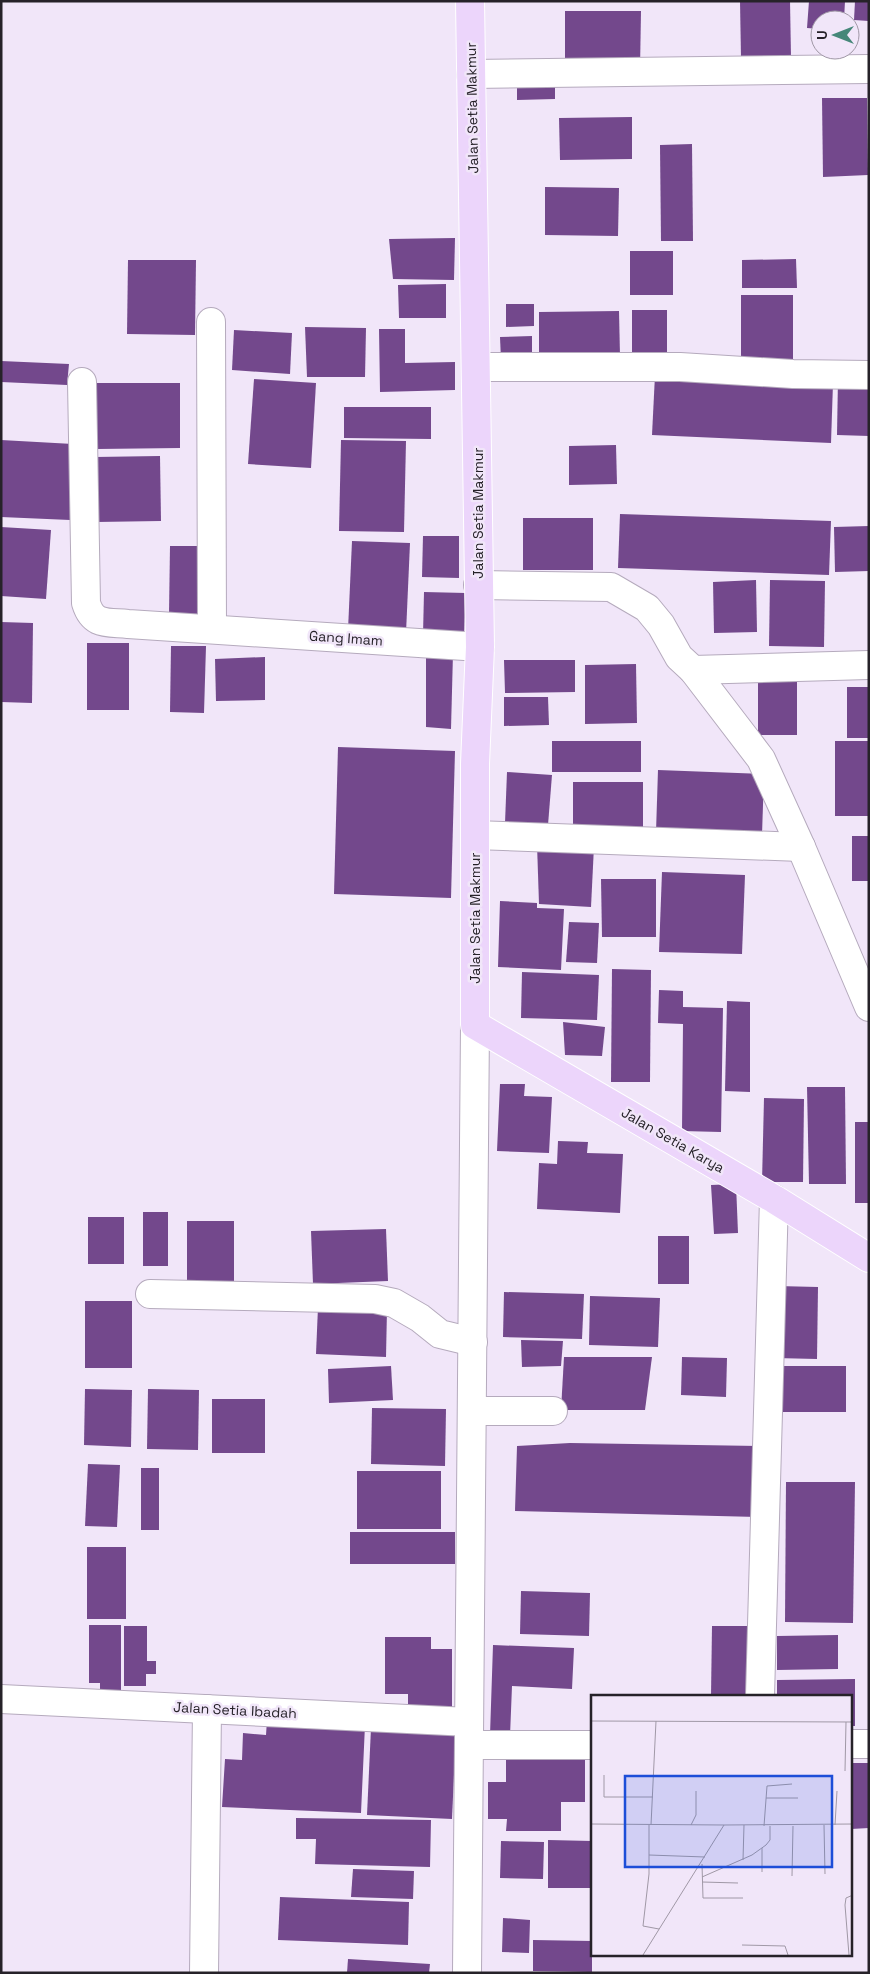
<svg xmlns="http://www.w3.org/2000/svg" width="870" height="1974" viewBox="0 0 870 1974" font-family="'Space Grotesk',sans-serif">
  <rect width="100%" height="100%" fill="#f1e6f9"/>
  <!-- building -->
  <g fill="#73488c">
    <path d="M740,1h50l1,56 -50,1z"/>
    <path d="M809,1h36l-1,19h-24v9l-13,-1z"/>
    <path d="M855,1h14v20l-15,-1z"/>
    <path d="M565,11h76l-1,58 -75,-1z"/>
    <path d="M517,75h38v24l-38,1z"/>
    <path d="M822,98h45l1,77 -45,2z"/>
    <path d="M632,117v42l-72,1 -1,-42z"/>
    <path d="M692,144l1,97h-32l-1,-96z"/>
    <path d="M545,187l74,1 -1,48 -73,-1z"/>
    <path d="M455,238l-1,42 -61,-1 -4,-40z"/>
    <rect x="630" y="251" width="43" height="44"/>
    <path d="M796,259l1,29h-55v-28z"/>
    <path d="M128,260h68l-1,75 -68,-1z"/>
    <path d="M446,284v34h-47l-1,-33z"/>
    <rect x="741" y="295" width="52" height="68"/>
    <path d="M506,304h28v22l-28,1z"/>
    <rect x="632" y="310" width="35" height="53"/>
    <path d="M619,311l1,45 -81,1v-45z"/>
    <path d="M305,327l61,1 -1,49h-58z"/>
    <path d="M379,329h26v34l50,-1v28l-75,2z"/>
    <path d="M234,330l58,3 -2,41 -58,-4z"/>
    <path d="M532,336v23l-31,1 -1,-23z"/>
    <path d="M1,361l68,3 -2,21 -66,-3z"/>
    <path d="M655,375l178,8 -2,60 -179,-8z"/>
    <path d="M838,378l31,1v57l-32,-1z"/>
    <path d="M254,379l62,4 -5,85 -63,-4z"/>
    <path d="M97,383h83v65l-83,1z"/>
    <path d="M344,407h87v32l-87,-1z"/>
    <path d="M1,440l72,4 -3,76 -69,-3z"/>
    <path d="M341,440l65,1 -2,91 -65,-1z"/>
    <path d="M616,445l1,39 -48,1v-39z"/>
    <path d="M160,456l1,65 -65,1 -1,-65z"/>
    <path d="M620,514l211,7 -2,54 -211,-7z"/>
    <rect x="523" y="518" width="70" height="52"/>
    <path d="M869,526v45l-34,1 -1,-45z"/>
    <path d="M1,527l50,3 -5,69 -45,-3z"/>
    <path d="M423,536h36v42l-37,-1z"/>
    <path d="M352,541l58,2 -4,90 -58,-3z"/>
    <path d="M170,546h36l-1,68h-36z"/>
    <path d="M756,580l1,52 -43,1 -1,-51z"/>
    <path d="M770,580l55,1 -1,66 -55,-1z"/>
    <path d="M424,592l42,1 -2,44 -41,-2z"/>
    <path d="M1,622l32,1 -1,80 -31,-1z"/>
    <rect x="87" y="643" width="42" height="67"/>
    <path d="M171,646h35l-2,67 -34,-1z"/>
    <path d="M453,653l-2,76 -25,-2v-73z"/>
    <path d="M265,657v43l-49,1 -1,-42z"/>
    <path d="M504,660h71v32l-70,1z"/>
    <path d="M636,664l1,59 -52,1v-59z"/>
    <rect x="758" y="678" width="39" height="57"/>
    <rect x="847" y="687" width="22" height="51"/>
    <path d="M504,697h44l1,28 -45,1z"/>
    <rect x="552" y="741" width="89" height="31"/>
    <rect x="835" y="741" width="34" height="75"/>
    <path d="M338,747l117,4 -4,147 -117,-4z"/>
    <path d="M658,770l106,4 -2,61 -106,-3z"/>
    <path d="M507,772l45,3 -4,50 -43,-2z"/>
    <rect x="573" y="782" width="70" height="48"/>
    <rect x="852" y="836" width="17" height="45"/>
    <path d="M537,844l57,2 -3,61 -52,-3z"/>
    <path d="M662,872l83,3 -3,79 -83,-2z"/>
    <path d="M601,879h55v58h-54z"/>
    <path d="M500,901l37,2v5l27,1 -3,61 -63,-3z"/>
    <path d="M569,922l30,1 -2,40 -31,-1z"/>
    <path d="M612,969l39,1 -1,112h-39z"/>
    <path d="M522,972l77,3 -2,45 -76,-2z"/>
    <path d="M659,990l24,1v16l40,1 -2,124 -39,-1 1,-107 -25,-1z"/>
    <path d="M727,1001l23,1v90l-25,-1z"/>
    <path d="M563,1022l42,5 -3,29 -37,-1z"/>
    <path d="M500,1084h25l-1,12 28,1 -3,56 -52,-2z"/>
    <path d="M807,1087h38l1,97h-37z"/>
    <path d="M764,1098l40,1 -1,83h-41z"/>
    <rect x="855" y="1122" width="14" height="81"/>
    <path d="M558,1141l30,1 -1,11 36,1 -3,59 -83,-4 2,-46 18,1z"/>
    <path d="M736,1184l2,49 -24,1 -3,-49z"/>
    <rect x="143" y="1212" width="25" height="54"/>
    <rect x="88" y="1217" width="36" height="47"/>
    <rect x="187" y="1221" width="47" height="60"/>
    <path d="M386,1229l2,52 -75,3 -2,-53z"/>
    <rect x="658" y="1236" width="31" height="48"/>
    <path d="M777,1286l41,1 -1,72 -42,-1z"/>
    <path d="M504,1292l80,2 -2,45 -79,-2z"/>
    <path d="M590,1296l70,2 -2,49 -69,-2z"/>
    <rect x="85" y="1301" width="47" height="67"/>
    <path d="M318,1307l69,2 -1,48 -70,-3z"/>
    <path d="M521,1340l42,1 -2,25 -39,1z"/>
    <path d="M564,1357h88l-7,53h-84z"/>
    <path d="M682,1357l45,1 -1,39 -45,-2z"/>
    <path d="M391,1366l2,34 -64,3 -1,-34z"/>
    <rect x="781" y="1366" width="65" height="46"/>
    <path d="M85,1389l47,1 -1,57 -47,-2z"/>
    <path d="M148,1389l51,1 -1,60 -51,-1z"/>
    <rect x="212" y="1399" width="53" height="54"/>
    <path d="M372,1408l74,1 -1,57 -74,-2z"/>
    <path d="M570,1443l189,3 -1,71 -243,-6 2,-65z"/>
    <path d="M88,1464l32,1 -3,62 -32,-1z"/>
    <rect x="141" y="1468" width="18" height="62"/>
    <rect x="357" y="1471" width="84" height="58"/>
    <path d="M786,1482h69l-2,141 -68,-1z"/>
    <rect x="350" y="1532" width="105" height="32"/>
    <rect x="87" y="1547" width="39" height="72"/>
    <path d="M521,1591l69,2 -1,43 -69,-2z"/>
    <path d="M89,1625h32v71h-21v-13h-11z"/>
    <path d="M124,1626h23v35h9v13h-10v12h-22z"/>
    <path d="M712,1626h45v70h-46z"/>
    <path d="M838,1635v34l-61,1v-34z"/>
    <path d="M385,1637h46v12h21v62h-44v-17h-23z"/>
    <path d="M493,1645l81,3 -2,41 -60,-3 -2,50 -20,-1z"/>
    <path d="M855,1679v47h-4v-30h-74v-16z"/>
    <path d="M267,1720l98,5 -4,88 -139,-6 3,-48 17,1 1,-27 23,2z"/>
    <path d="M371,1728l85,3 -4,88 -85,-4z"/>
    <path d="M506,1756l79,1v45h-24v29h-55l1,-12h-19v-37h18z"/>
    <path d="M851,1763h18v65l-18,1z"/>
    <path d="M296,1818l135,2 -1,47 -115,-3 1,-25h-20z"/>
    <path d="M548,1840l44,1v47h-44z"/>
    <path d="M501,1841l43,1 -1,37 -43,-1z"/>
    <path d="M353,1869l61,2 -1,28 -62,-2z"/>
    <path d="M280,1897l129,5 -1,43 -130,-5z"/>
    <path d="M503,1918l27,2 -1,33 -27,-1z"/>
    <path d="M533,1940l59,1v31l-59,-1z"/>
    <path d="M348,1959l82,5 -1,9h-82z"/>
  </g>
  <g fill="none" stroke-linecap="round" stroke-linejoin="round">
    <!-- minor casing -->
    <g stroke="#b5aabd" stroke-width="30">
      <g id="minor">
        <path d="M471,74l398,-5"/>
        <path d="M211,322l1,306"/>
        <path d="M477,367h203l113,7 76,1"/>
        <path d="M82,382l4,221c7,23 21,19 42,21l352,23"/>
        <path d="M478,585l133,2 36,21 14,17 18,32 14,13 68,89 40,88 68,160"/>
        <path d="M693,670l176,-5"/>
        <path d="M475,835l326,12"/>
        <path d="M150,1294l225,5 19,4 26,15 20,16 33,8"/>
        <path d="M472,1411h81"/>
        <path d="M760,1696l14,-497"/>
        <path d="M1,1699l468,23"/>
        <path d="M851,1744h18"/>
        <path d="M469,1745h123"/>
        <path d="M204,1973l3,-264"/>
        <path d="M467,1973l8,-948"/>
      </g>
    </g>
    <!-- major casing -->
    <g stroke="#fff" stroke-width="30">
      <path id="major" d="M470,1l10,646 -5,117v261l299,174 95,59"/>
    </g>
    <!-- minor -->
    <use href="#minor" stroke="#fff" stroke-width="28"/>
    <!-- major -->
    <use href="#major" stroke="#ecd5fb" stroke-width="28"/>
  </g>
  <g text-anchor="middle" dominant-baseline="central" stroke-width="5" stroke-linejoin="round" paint-order="stroke">
    <!-- street labels -->
    <g font-size="14" fill="#262229" stroke="#f1e6f9">
      <text transform="translate(472 108) rotate(-91)">Jalan Setia Makmur</text>
      <text transform="translate(478 513) rotate(-90)">Jalan Setia Makmur</text>
      <text transform="translate(346 638) rotate(4)">Gang Imam</text>
      <text transform="translate(475 918) rotate(-90)">Jalan Setia Makmur</text>
      <text transform="translate(673 1140) rotate(30)">Jalan Setia Karya</text>
      <text transform="translate(235 1710) rotate(3)">Jalan Setia Ibadah</text>
    </g>
  </g>
  <!-- overview -->
  <g transform="translate(591 1695)">
    <rect width="261" height="261" fill="#f1e6f9"/>
    <path fill="none" stroke="#a098a6" stroke-width="1" d="M0,26l262,1M254,76l1,-49M13,80v22h49M175,103h32M0,129l133,1M58,130v49l-6,52 16,3M60,130l5,-104M100,130l5,-10v-24M233,130l1,49M244,130l2,-34M173,131l3,-40 25,-2M171,153v24M58,160l56,2M152,165l1,-35M111,169l1,34h40M201,181l1,-50M111,182l50,-22 14,-10 4,-5v-14M111,187l36,1M151,250l43,1 3,9M52,260l81,-130 129,-1M258,260l-4,-50 1,-7 7,-3"/>
    <path fill="#1d4ed8" fill-opacity="0.15" stroke="#1d4ed8" stroke-width="2.5" d="M34,81h207v91h-207z"/>
    <rect width="261" height="261" fill="none" stroke="#262229" stroke-width="2.5"/>
  </g>
  <!-- border -->
  <rect width="870" height="1974" fill="none" stroke="#262229" stroke-width="5"/>
  <!-- north arrow -->
  <g transform="translate(835 35) rotate(270)"><circle r="24" fill="#f1e6f9" stroke="#a098a6"/>
  <path d="M0-4L9 19L0 12L-9 19Z" fill="#458779"/>
  <text y="-8" font-size="14" font-weight="bold" text-anchor="middle" fill="#262229">U</text>
  </g>
</svg>
